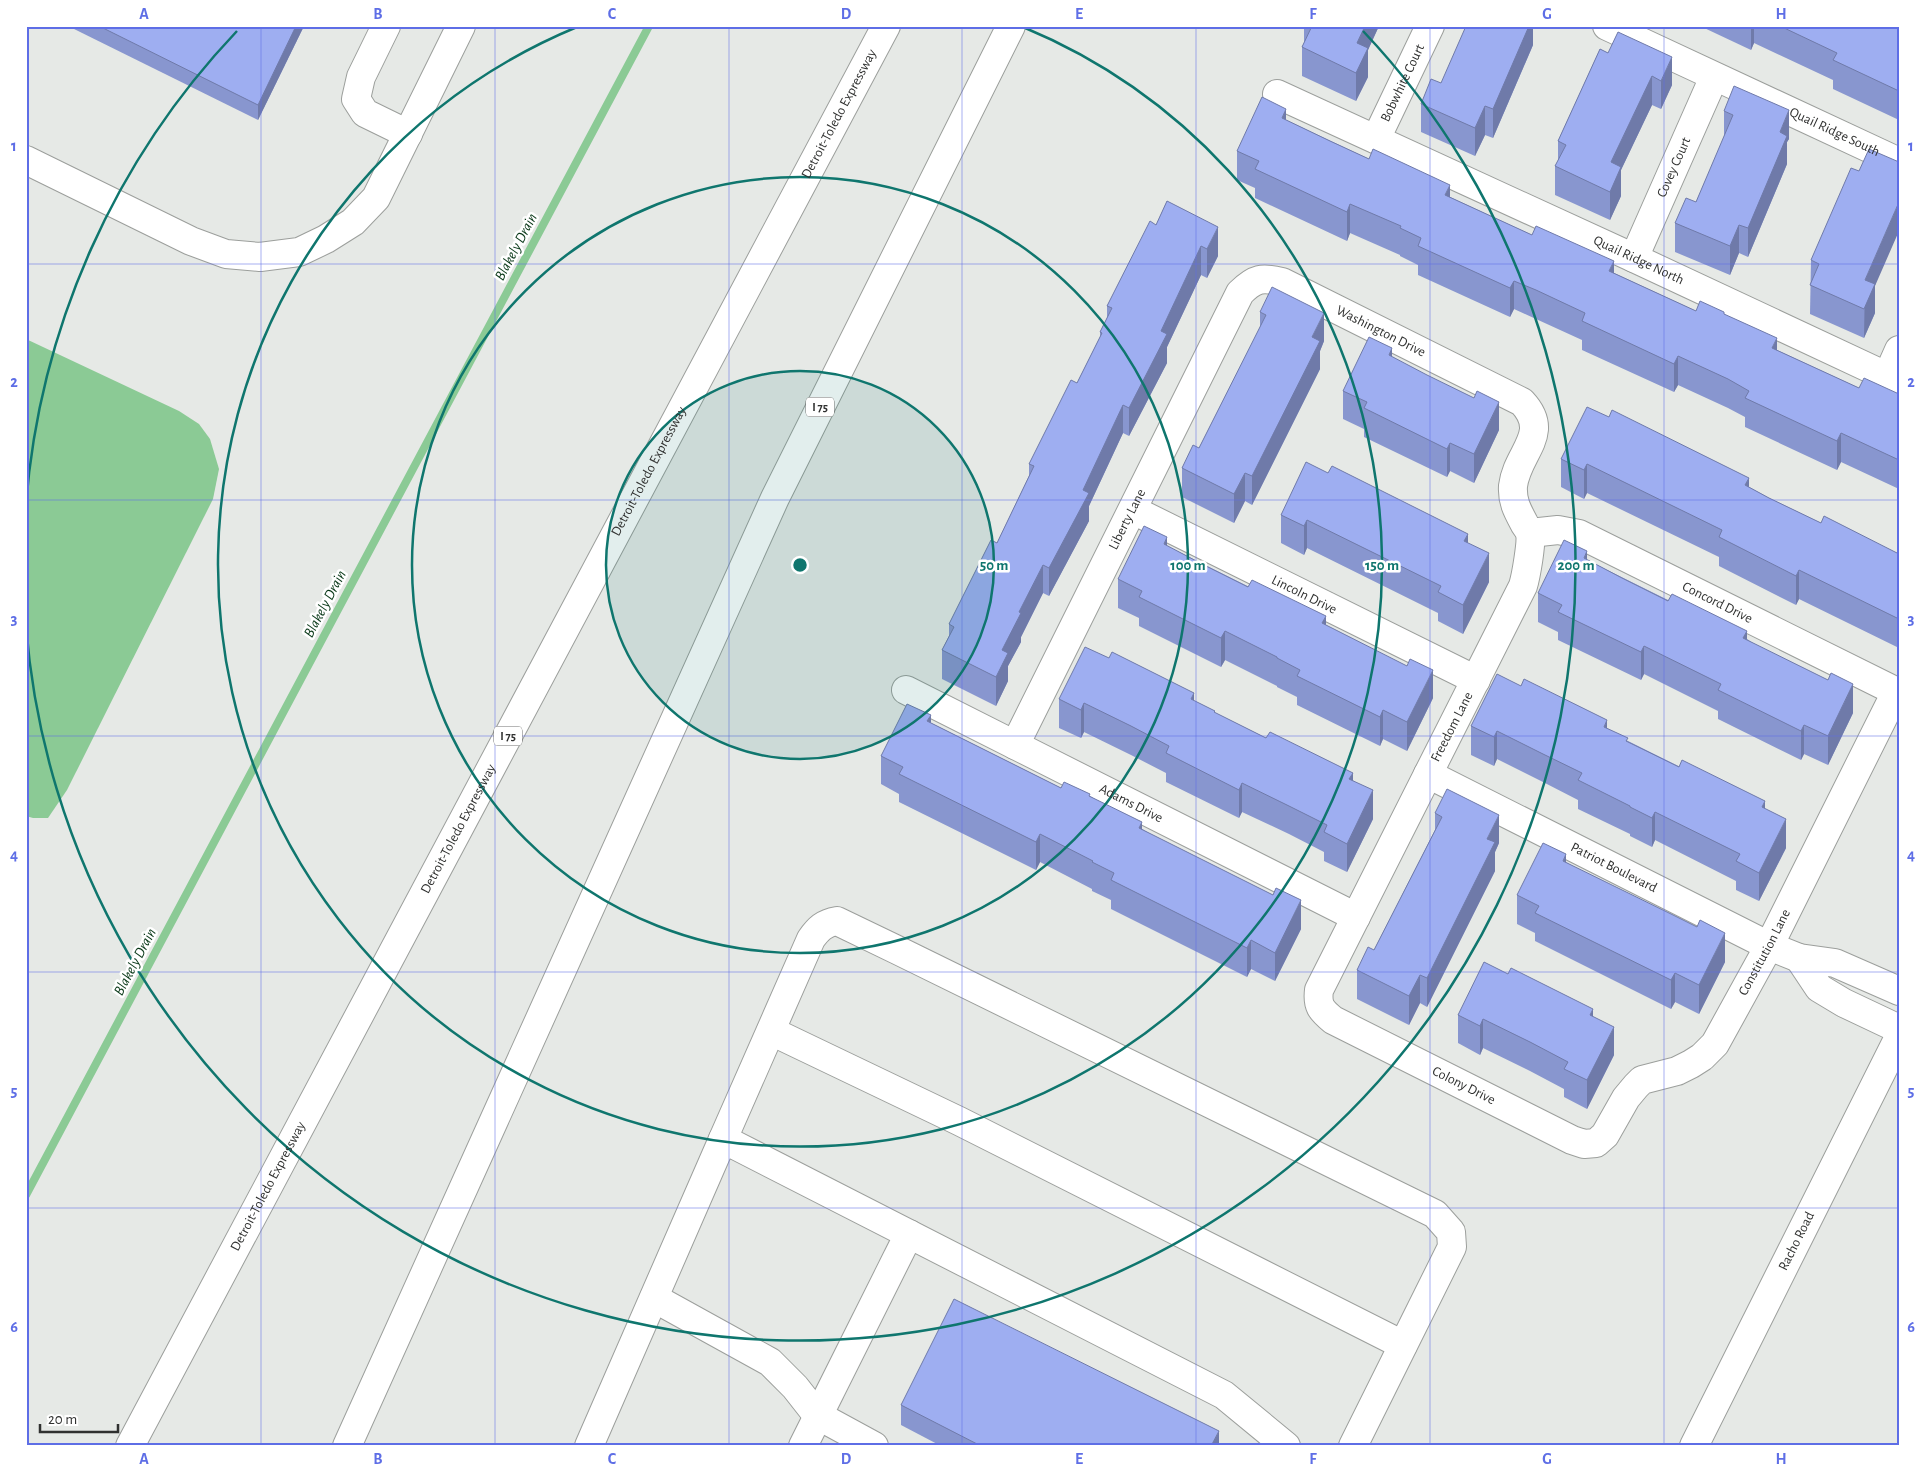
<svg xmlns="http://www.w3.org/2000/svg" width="1925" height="1472" viewBox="0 0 1925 1472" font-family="'Alegreya Sans',sans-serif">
  <rect width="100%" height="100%" fill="#e6e9e6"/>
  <!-- water -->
  <path fill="#8bca95" d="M26,339l153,72 20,13 11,15 9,30 -6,30 -146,291 -19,28h-15l-7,-2z"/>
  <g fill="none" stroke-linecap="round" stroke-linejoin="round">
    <!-- stream -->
    <path stroke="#8bca95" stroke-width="8" d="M26,1195l623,-1169"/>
    <!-- minor casing -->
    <g stroke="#9c9f9c" stroke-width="30">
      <g id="minor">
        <path d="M386,26l-25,51 -5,22 9,14 43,21"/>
        <path id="s1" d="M1607,26l292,136"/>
        <path id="s2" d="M1277,94l357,164 265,124"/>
        <path id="s3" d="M1376,139l54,-113"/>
        <path d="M26,160l165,81 35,13 34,3 39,-5 27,-13 27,-17 23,-24 85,-172"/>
        <path id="s4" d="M1634,258l80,-181"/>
        <path d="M1887,377l12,-27"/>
        <path id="s5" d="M1133,510l343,170"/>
        <path id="s6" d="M1530,533l28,-3 21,4 320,159"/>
        <path id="s7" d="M906,690l450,227"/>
        <path id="s8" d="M1015,745l225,-452c15,-15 22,-16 42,-11l240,120c30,32 -5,50 -9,84 -1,15 4,24 11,37 1,3 5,6 6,10 2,9 -4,43 -7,53l-204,404c-2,16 2,20 14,30l239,120 12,4 12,-1 9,-8 21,-37 10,-12 6,-6 35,-9 14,-7 11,-7 13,-13 54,-98 127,-254"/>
        <path id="s9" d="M1428,774l341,172 30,12 36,5 64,28"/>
        <path d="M1799,958l20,30 25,15 55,26"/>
        <path d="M771,1031l188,90 444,224"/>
        <path d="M723,1139l88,-200c7,-10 13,-16 26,-18 200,96 398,196 598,293l16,18 1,15 -99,199"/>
        <path d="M654,1298l116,64 25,25 22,28 57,31"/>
        <path d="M589,1446l134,-307 501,256 62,51"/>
        <path d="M803,1446l106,-212"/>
        <path id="s10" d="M1694,1446l205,-409"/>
      </g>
    </g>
    <!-- highway casing -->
    <g stroke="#9c9f9c" stroke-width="30">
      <g id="highway">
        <path id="s11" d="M130,1446l756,-1420"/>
        <path d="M347,1446l428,-948 236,-472"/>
      </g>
    </g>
    <!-- minor -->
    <use href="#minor" stroke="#fff" stroke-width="28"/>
    <!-- highway -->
    <use href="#highway" stroke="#fff" stroke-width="28"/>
  </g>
  <!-- wall -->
  <g fill="#8896cf">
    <path d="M68,26h236l-46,94z"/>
    <path d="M1304,26h75l-11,24v27l-12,24 -54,-25v-29l2,-4z"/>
    <path d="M1533,26v19l-40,93 -8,-3 -10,21 -54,-24v-28l20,-21z"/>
    <path d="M1700,26h195l4,2v92l-66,-31v-9l-79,-37 -3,7z"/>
    <path d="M1600,49l72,36 -11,24 -9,-4 -31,65v26l-11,24 -55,-25v-29l3,-4v-21z"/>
    <path d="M1724,111l65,28 -2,3v22l-39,93 -9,-4 -9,22 -55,-23v-29l21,-21 28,-64z"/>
    <path d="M1286,120l164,77 246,114 28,3 53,36 82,38 40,6v95l-58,-27 -4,8 -92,-43v-10l-17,-9 -50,-23 -4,7 -92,-42v-10l-46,-21 -22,-10 -4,8 -92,-42v-10l-18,-9v-1l-50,-22 -3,8 -92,-43v-10l-18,-8v-29z"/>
    <path d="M1167,201l51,55 -11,22 -6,-3 -34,72v16l-38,73 -6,-3 -34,73v15l-40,75 -6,-3 -22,44v5l-13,24v15l-12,25 -54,-27v-29l7,-14v-12l48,-81 32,-67v-12l48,-81 23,-46v-5l7,-14v-12l49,-81z"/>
    <path d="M1811,260l64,26v27l-11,25 -54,-24z"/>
    <path d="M1260,312l64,29 -4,10v18l-68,136 -7,-4 -11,22 -52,-26v-29l17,-20 61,-120z"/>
    <path d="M1392,357l107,73 -25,53 -24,-12 -3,6 -83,-40v-8l-21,-10v-28z"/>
    <path d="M1561,459l188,28 20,11 52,25 78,31v94l-100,-49 -3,6 -77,-39v-9l-132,-64 -3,6 -23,-12z"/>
    <path d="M1281,515l187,28 21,39 -26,52 -25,-13v-8l-131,-65 -3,7 -23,-12z"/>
    <path d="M1167,546l159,79 107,73 -26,53 -24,-12 -3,7 -83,-41v-8l-20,-10v-1l-52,-26 -4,7 -82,-41v-8l-21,-10v-29z"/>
    <path d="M1587,560l160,79 106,74 -25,52 -24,-11 -3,6 -83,-41v-8l-74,-37 -3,6 -83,-40v-8l-20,-10v-29z"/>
    <path d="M1109,658l85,43 21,12 138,67 20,39 -26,53 -23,-11v-9l-35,-18 -47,-22 -3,6 -73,-36v-9l-35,-18 -47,-23 -3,6 -22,-10v-29z"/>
    <path d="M931,723l130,65 29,8 211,133 -26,52 -24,-12 -4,8 -136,-68v-9l-19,-9v-2l-52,-27 -4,8 -137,-68v-8l-18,-10v-28z"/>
    <path d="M1471,726l136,2 21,13 137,68 21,39 -27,53 -23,-11v-9l-81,-41 -3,7 -22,-11v-2l-52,-25v-9l-35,-18 -46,-23 -3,7 -23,-11z"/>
    <path d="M1435,813l64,30 -4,9v19l-68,136 -7,-4 -11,22 -52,-26v-29l17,-20 61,-120z"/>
    <path d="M1566,862l159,100 -26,52 -24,-12 -4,7 -136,-68v-8l-18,-9v-29z"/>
    <path d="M1458,1015l135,2 21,38 -27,54 -23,-12v-8l-34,-18 -47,-23 -3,7 -22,-12z"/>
    <path d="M901,1405l318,41h-278l-40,-21z"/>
  </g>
  <!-- shaded-wall -->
  <g fill="#6f7aa9">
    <path d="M296,26h8l-46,94v-15z"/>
    <path d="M1365,26h14l-11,24v27l-12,24v-28l1,-30z"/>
    <path d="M1525,26h8v19l-40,93v-29z"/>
    <path d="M1751,26h3v17l-3,7z"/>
    <path d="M1672,57v28l-11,24v-28z"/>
    <path d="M1652,76v29l-31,65v26l-11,24v-28l1,-30z"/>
    <path d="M1485,106v29l-10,21v-28z"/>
    <path d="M1286,109v28l-4,-19z"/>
    <path d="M1789,110v29l-2,3v22l-39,93v-29l32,-96z"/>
    <path d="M1450,185v29l-5,-19z"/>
    <path d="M1899,202v29l-24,55v27l-11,25 1,-58z"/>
    <path d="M1350,204v29l-3,8v-29z"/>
    <path d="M1739,225v28l-9,22v-29z"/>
    <path d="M1218,227v29l-11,22v-29z"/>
    <path d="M1201,246v29l-34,72v16l-38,73v-28l32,-77z"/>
    <path d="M1614,261v28l-5,-18z"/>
    <path d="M1514,281v28l-4,8v-29z"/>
    <path d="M1324,313v28l-4,10v18l-68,136v-29l60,-139z"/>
    <path d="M1777,338v28l-5,-18z"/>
    <path d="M1392,348v29l-3,-22z"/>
    <path d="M1678,356v29l-4,7v-28z"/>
    <path d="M1499,402v28l-25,53v-29z"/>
    <path d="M1123,405v28l-34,73v15l-40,75v-28l34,-78z"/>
    <path d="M1841,433v29l-4,8v-29z"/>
    <path d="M1450,443v28l-3,6v-28z"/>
    <path d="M1587,464v29l-3,6v-29z"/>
    <path d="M1245,473v28l-11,22v-29z"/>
    <path d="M1749,478v29l-4,-22z"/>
    <path d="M1307,520v28l-3,7v-29z"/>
    <path d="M1468,534v28l-4,-21z"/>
    <path d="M1167,537v29l-3,-22z"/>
    <path d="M1587,551v29l-3,-22z"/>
    <path d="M1489,553v29l-26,52v-29z"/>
    <path d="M1043,565v28l-22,44v5l-13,24v15l-12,25v-29l6,-27 17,-38z"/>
    <path d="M1799,570v29l-3,6v-29z"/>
    <path d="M1326,616v29l-4,-22z"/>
    <path d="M1225,631v29l-4,7v-29z"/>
    <path d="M1747,631v28l-4,-21z"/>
    <path d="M1644,646v28l-3,6v-28z"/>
    <path d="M1433,670v28l-26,53v-29z"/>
    <path d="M1853,684v29l-25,52v-29z"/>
    <path d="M1194,693v29l-3,-23z"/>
    <path d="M1084,703v29l-3,6v-28z"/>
    <path d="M1383,710v29l-3,7v-29z"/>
    <path d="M931,715v29l-4,-23z"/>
    <path d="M1607,720v29l-3,-22z"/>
    <path d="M1804,725v29l-3,6v-29z"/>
    <path d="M1497,731v28l-3,7v-29z"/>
    <path d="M1353,773v28l-4,-22z"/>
    <path d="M1242,783v29l-3,6v-28z"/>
    <path d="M1373,790v29l-26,53v-28z"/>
    <path d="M1765,801v29l-3,-23z"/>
    <path d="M1655,812v28l-3,7v-29z"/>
    <path d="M1499,815v28l-4,9v19l-68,136v-29l60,-139z"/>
    <path d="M1786,819v29l-27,53v-28z"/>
    <path d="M1142,822v28l-3,-22z"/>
    <path d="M1040,834v28l-4,8v-28z"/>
    <path d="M1566,854v29l-3,-22z"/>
    <path d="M1301,900v29l-26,52v-28z"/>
    <path d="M1725,933v29l-26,52v-29z"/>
    <path d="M1251,940v29l-4,8v-29z"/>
    <path d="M1675,973v29l-4,7v-29z"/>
    <path d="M1420,975v28l-11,22v-29z"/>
    <path d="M1593,1009v29l-3,-23z"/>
    <path d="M1483,1019v29l-3,7v-29z"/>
    <path d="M1614,1027v28l-27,54v-29z"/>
    <path d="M1219,1431v15h-8z"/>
  </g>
  <!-- building -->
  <g fill="#9eaef1" stroke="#6f7aa9">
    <path d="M99,26h197l-38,79z"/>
    <path d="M1312,26h53l-8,17 11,5 -12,25 -54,-26z"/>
    <path d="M1466,26h63l-36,83 -8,-3 -10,22 -54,-24 10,-25 10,4z"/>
    <path d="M1780,26h115l4,2v63l-66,-31 4,-7z"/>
    <path d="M1618,32l54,25 -11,24 -9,-5 -41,86 10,5 -11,25 -55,-26 11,-21 -8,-4 42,-92 8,4z"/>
    <path d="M1734,86l55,24 -9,22 7,4 -39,92 -9,-3 -9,21 -55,-23 11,-25 10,4 37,-87 -9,-4z"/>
    <path d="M1262,97l24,12 -4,9 48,23 39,18 4,-10 77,36 -5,10 87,40 4,-9 78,35 -5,10 87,40 4,-10 24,11v2l53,24 -5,10 87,40 5,-10 35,16v66l-58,-27 -4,8 -92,-43 4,-7 -21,-12 -50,-23 -4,8 -92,-43 3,-8 -49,-23 -22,-9 -4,7 -92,-42 3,-8 -21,-10 1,-2 -51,-22 -3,8 -92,-43 4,-8 -22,-10z"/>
    <path d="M1869,149l30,13v40l-34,78 10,4 -11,25 -54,-24 9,-21 -8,-4 40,-92 8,3z"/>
    <path d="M1167,201l51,26 -11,22 -6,-3 -40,85 6,3 -38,74 -6,-3 -40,85 6,3 -40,75 -6,-3 -24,47 2,1 -19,37 6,3 -12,24 -54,-27 12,-23 -5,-3 42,-84 6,3 37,-77 -5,-2 42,-84 6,3 25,-50 -2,-1 12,-24 -5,-2 43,-85 6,4z"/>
    <path d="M1272,287l52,26 -12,24 8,4 -68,135 -7,-3 -11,21 -52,-26 11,-23 6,3 67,-133 -6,-3z"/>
    <path d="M1369,337l23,11 -3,7 38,20 47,23 3,-7 22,11 -25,52 -24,-11 -3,6 -83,-41 3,-6 -24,-11z"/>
    <path d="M1587,407l22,10 3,-7 137,68 -4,7 24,13 52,25 3,-7 75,38v65l-100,-49 -3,6 -77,-39 3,-7 -135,-66 -3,6 -23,-11z"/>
    <path d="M1306,462l22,11 4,-7 136,68 -4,7 25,12 -26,52 -25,-13 3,-6 -134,-66 -3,6 -23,-11z"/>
    <path d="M1144,526l23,11 -3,7 38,20 46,23 4,-7 74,36 -4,7 85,43 3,-7 23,11 -26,52 -24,-12 -3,7 -83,-41 3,-6 -23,-12v-1l-52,-26 -4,7 -82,-41 3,-6 -24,-12z"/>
    <path d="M1564,540l23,11 -3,7 38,20 46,23 4,-7 75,37 -4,7 85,42 3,-7 22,11 -25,52 -24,-11 -3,6 -83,-41 3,-6 -77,-38 -3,6 -83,-40 4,-7 -24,-12z"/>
    <path d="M1085,647l24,11 3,-6 82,41 -3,6 24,12 -1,1 52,26 4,-6 83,41 -4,6 24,11 -26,54 -23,-12 3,-7 -38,-19 -47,-23 -3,7 -73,-37 3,-7 -38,-20 -47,-23 -3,7 -22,-11z"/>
    <path d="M1497,674l24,12 3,-7 83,41 -3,7 24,11 -2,3 53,26 3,-7 83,41 -3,6 24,12 -27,54 -23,-12 4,-7 -85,-42 -3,6 -22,-11v-1l-52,-26 4,-7 -39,-19 -46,-23 -3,6 -23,-11z"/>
    <path d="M907,704l24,11 -4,6 134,67 3,-6 26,12 -1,2 53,26 -3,6 134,67 3,-7 25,12 -26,53 -24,-13 -4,8 -136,-68 3,-7 -22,-11 1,-1 -53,-27 -4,8 -137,-68 4,-7 -22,-11z"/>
    <path d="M1447,789l52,26 -12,24 8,3 -68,136 -7,-3 -11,21 -52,-26 11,-23 6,3 68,-133 -7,-4z"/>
    <path d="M1543,843l23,11 -3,7 108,53 26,13 3,-7 25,13 -26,52 -24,-12 -4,7 -136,-67 4,-7 -22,-11z"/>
    <path d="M1484,962l24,12 3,-6 82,41 -3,6 24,12 -27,53 -23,-11 4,-7 -38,-20 -47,-23 -3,7 -22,-11z"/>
    <path d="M954,1299l265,132 -8,15h-230l-80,-41z"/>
  </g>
  <!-- grid -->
  <path fill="none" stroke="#5e6ee6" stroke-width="1" stroke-opacity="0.55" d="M261,26v1420M495,26v1420M729,26v1420M962,26v1420M1196,26v1420M1430,26v1420M1664,26v1420M26,264h1873M26,500h1873M26,736h1873M26,972h1873M26,1208h1873"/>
  <!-- distance rings -->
  <circle cx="800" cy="565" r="194" fill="#0f766e" fill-opacity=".12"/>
  <g fill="none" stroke="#0f766e" stroke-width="2.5">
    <circle cx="800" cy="565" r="194"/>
    <circle cx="800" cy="565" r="388"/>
    <path d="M1023 27A582 582 0 1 1 577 27"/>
    <path d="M26 504A776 776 0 0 1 237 31M1363 31A776 776 0 1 1 26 626"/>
  </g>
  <g text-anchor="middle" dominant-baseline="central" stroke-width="5" stroke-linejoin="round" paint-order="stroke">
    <!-- shield labels -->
    <g fill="#fff" stroke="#6e6f6e" stroke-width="1">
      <rect x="806" y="397.5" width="28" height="19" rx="4"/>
      <rect x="494" y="726.5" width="28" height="19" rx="4"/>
    </g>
    <g font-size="12" font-weight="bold" fill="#303130">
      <text x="820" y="407">I 75</text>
      <text x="508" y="736">I 75</text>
    </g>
    <!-- street labels -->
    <g font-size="14" fill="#303130" stroke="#fff">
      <text stroke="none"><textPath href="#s3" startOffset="62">Bobwhite Court</textPath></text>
      <text stroke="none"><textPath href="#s11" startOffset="1509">Detroit-Toledo Expressway</textPath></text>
      <text stroke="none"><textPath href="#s1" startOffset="251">Quail Ridge South</textPath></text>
      <text stroke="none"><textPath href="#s4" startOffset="99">Covey Court</textPath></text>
      <text stroke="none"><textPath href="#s2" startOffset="398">Quail Ridge North</textPath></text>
      <text stroke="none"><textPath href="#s8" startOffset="662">Washington Drive</textPath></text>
      <text stroke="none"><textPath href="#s11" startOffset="1104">Detroit-Toledo Expressway</textPath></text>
      <text stroke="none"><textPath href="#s8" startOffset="252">Liberty Lane</textPath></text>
      <text stroke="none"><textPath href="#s5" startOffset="191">Lincoln Drive</textPath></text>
      <text stroke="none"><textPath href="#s6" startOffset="204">Concord Drive</textPath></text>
      <text transform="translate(1452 727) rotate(-63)">Freedom Lane</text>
      <text stroke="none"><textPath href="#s7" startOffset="252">Adams Drive</textPath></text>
      <text stroke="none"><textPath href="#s11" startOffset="699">Detroit-Toledo Expressway</textPath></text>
      <text stroke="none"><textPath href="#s9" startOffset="208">Patriot Boulevard</textPath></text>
      <text stroke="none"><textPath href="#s8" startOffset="2062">Constitution Lane</textPath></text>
      <text stroke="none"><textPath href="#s8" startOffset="1650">Colony Drive</textPath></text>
      <text stroke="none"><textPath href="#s11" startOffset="294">Detroit-Toledo Expressway</textPath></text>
      <text stroke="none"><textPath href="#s10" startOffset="229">Racho Road</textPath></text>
    </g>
    <!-- water labels -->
    <g font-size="15" font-style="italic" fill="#063615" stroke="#fff">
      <text transform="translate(516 247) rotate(-62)">Blakely Drain</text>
      <text transform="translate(325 604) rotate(-62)">Blakely Drain</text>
      <text transform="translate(135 962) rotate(-62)">Blakely Drain</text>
    </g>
  </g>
  <circle cx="800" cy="565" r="8" fill="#0f766e" stroke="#fff" stroke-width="2.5"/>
  <g font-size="15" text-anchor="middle" font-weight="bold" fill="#0f766e" stroke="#fff" stroke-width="5" stroke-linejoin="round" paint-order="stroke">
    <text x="994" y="570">50 m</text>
    <text x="1188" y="570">100 m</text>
    <text x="1382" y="570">150 m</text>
    <text x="1576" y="570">200 m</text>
  </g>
  <!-- border -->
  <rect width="1925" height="1472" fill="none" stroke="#ffffff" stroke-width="55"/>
  <!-- scale -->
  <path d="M40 1424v8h78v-8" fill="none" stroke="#303130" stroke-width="2.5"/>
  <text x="48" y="1424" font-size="15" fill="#303130" stroke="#ffffff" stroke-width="4" paint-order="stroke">20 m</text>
  <rect x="28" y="28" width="1870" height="1416" fill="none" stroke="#5e6ee6" stroke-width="2"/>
  <g font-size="16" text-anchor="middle" font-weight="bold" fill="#5e6ee6">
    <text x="144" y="19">A</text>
    <text x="378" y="19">B</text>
    <text x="612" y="19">C</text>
    <text x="846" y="19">D</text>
    <text x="1079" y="19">E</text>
    <text x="1313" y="19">F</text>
    <text x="1547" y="19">G</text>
    <text x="1781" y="19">H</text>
    <text x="14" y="151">1</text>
    <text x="1911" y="151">1</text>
    <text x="14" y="387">2</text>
    <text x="1911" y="387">2</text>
    <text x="14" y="624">3</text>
    <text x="1911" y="624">3</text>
    <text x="14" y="860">4</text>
    <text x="1911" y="860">4</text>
    <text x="14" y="1096">5</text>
    <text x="1911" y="1096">5</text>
    <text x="14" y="1332">6</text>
    <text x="1911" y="1332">6</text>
    <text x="144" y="1464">A</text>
    <text x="378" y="1464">B</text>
    <text x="612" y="1464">C</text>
    <text x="846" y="1464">D</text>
    <text x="1079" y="1464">E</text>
    <text x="1313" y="1464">F</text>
    <text x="1547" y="1464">G</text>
    <text x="1781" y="1464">H</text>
  </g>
</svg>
